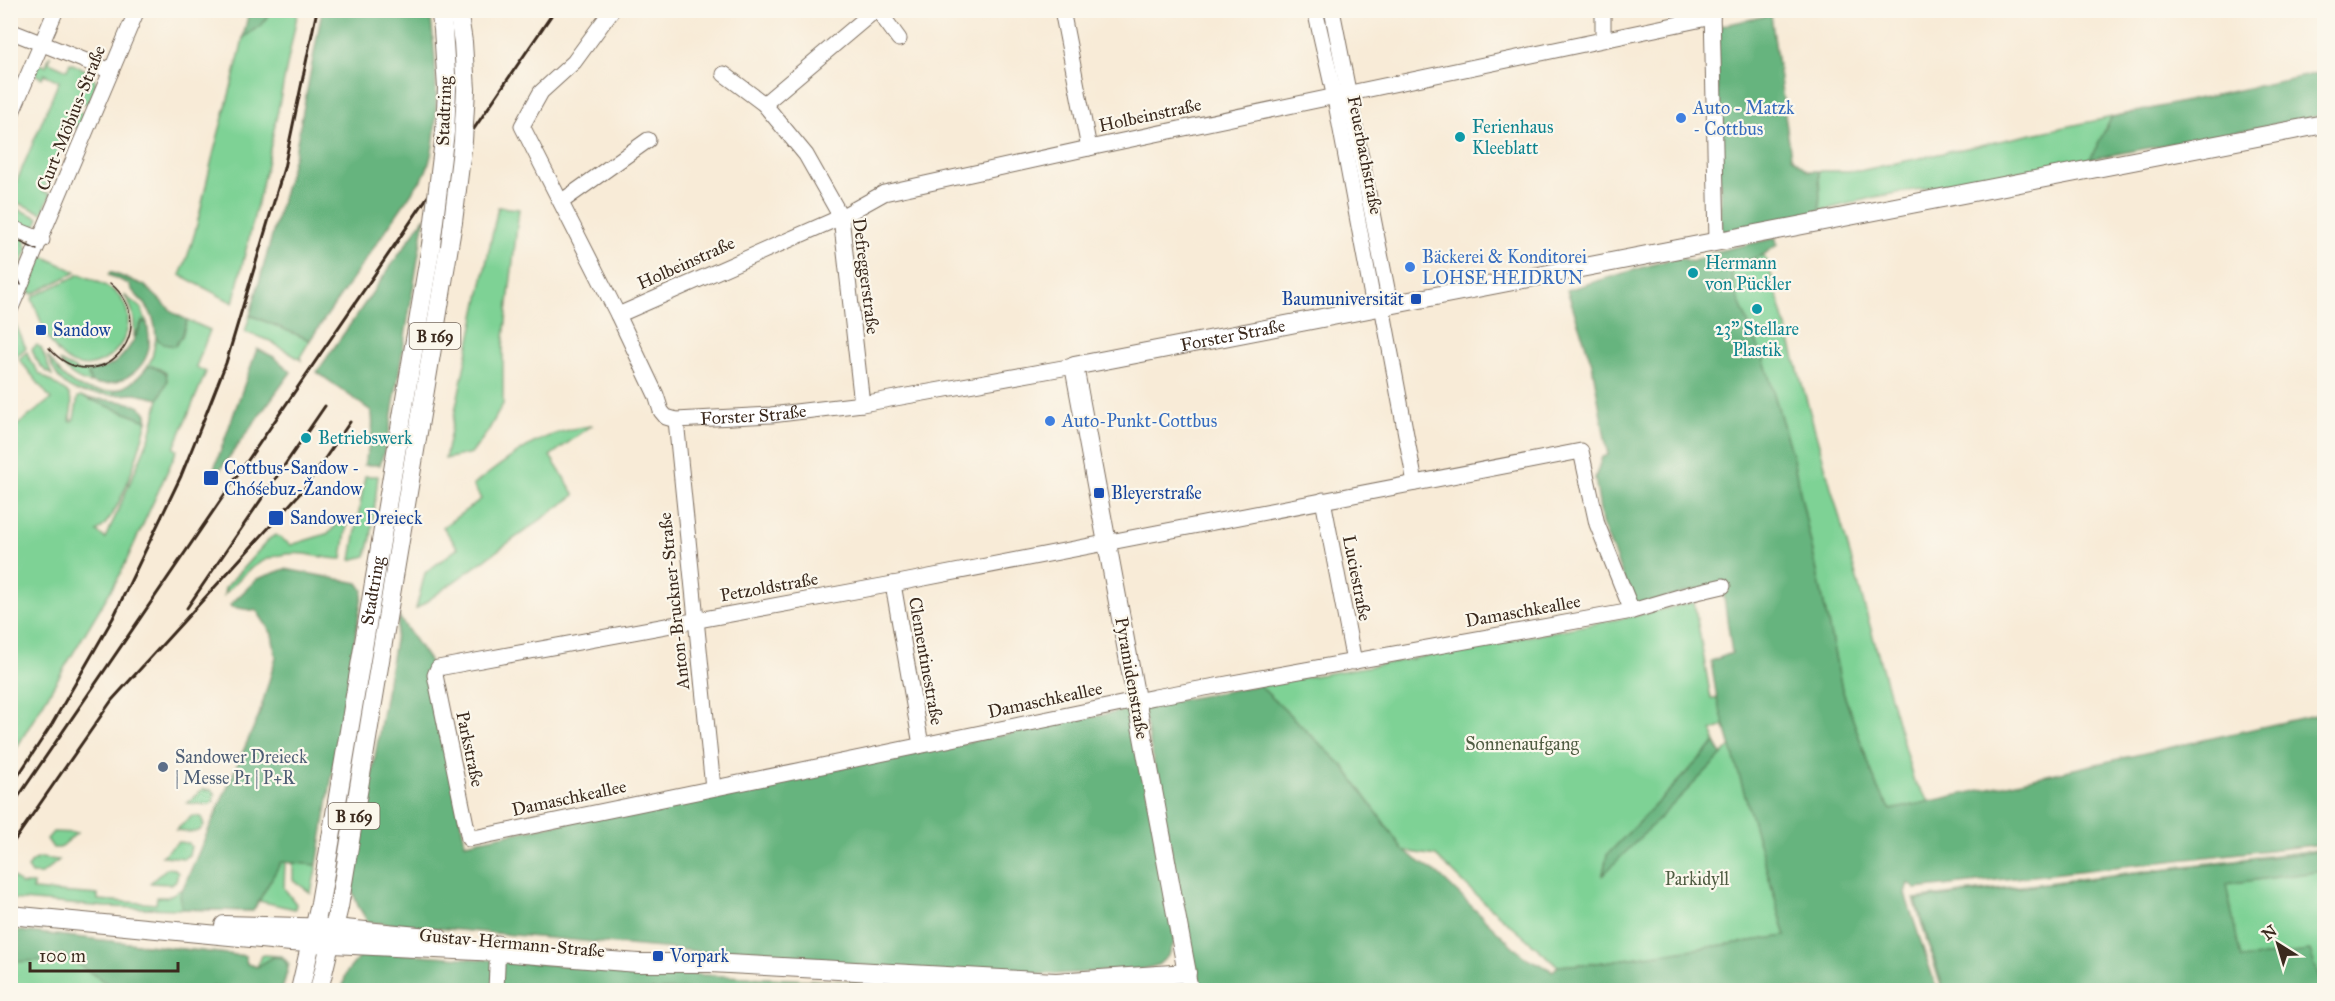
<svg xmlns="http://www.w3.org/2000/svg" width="2335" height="1001" viewBox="0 0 2335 1001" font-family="'IM FELL Great Primer',serif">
  <rect width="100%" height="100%" fill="#fbf7ec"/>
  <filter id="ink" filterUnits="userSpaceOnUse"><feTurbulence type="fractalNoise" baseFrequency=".0167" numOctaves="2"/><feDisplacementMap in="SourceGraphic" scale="12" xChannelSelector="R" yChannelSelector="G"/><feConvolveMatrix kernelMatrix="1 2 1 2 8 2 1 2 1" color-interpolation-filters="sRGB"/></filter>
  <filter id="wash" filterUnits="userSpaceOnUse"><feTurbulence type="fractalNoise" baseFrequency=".008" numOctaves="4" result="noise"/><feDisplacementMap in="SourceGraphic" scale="24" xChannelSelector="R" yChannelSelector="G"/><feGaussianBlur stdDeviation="1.35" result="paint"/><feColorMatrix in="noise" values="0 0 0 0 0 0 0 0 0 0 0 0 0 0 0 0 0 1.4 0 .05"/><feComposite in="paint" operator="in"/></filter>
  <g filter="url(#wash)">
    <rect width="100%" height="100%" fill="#f8ebd7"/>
    <!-- green -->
    <g fill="#7ed295" stroke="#5c7e5a" stroke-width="1.5">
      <path d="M271,11h27l-31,153 -34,139 -53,-28c17,-38 23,-80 33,-120 10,-40 22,-78 30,-117l19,-14z"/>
      <path d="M50,55l-1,7 18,8 3,-7 21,9 5,11 -7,21 -8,-2 -3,9 6,3 -5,14 -8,-2 -28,65 8,3 -9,19 -31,-13v-5l48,-114 -15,-7 -2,4 -10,-5 4,-10 10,3z"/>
      <path d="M2112,117l-22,42 -215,38 -55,14 -1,-40h40z"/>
      <path d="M10,206l29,12 -3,8 -10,1 -15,-7z"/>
      <path d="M498,207l21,2 -16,138v57l-15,27 -16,22 -27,6z"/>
      <path d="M11,231l15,9 -1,5 3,3 -10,23 -5,4 -2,-5z"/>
      <path d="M1763,255l5,8 146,519 16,20 -39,8 -13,-20 -36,-101 -49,-230 -29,-99 -29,-67 -5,-26z"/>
      <path d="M43,256l33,16 -43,22 -4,-1v-3z"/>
      <path d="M80,274c13,6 31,12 40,23 29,37 -25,91 -58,59 -16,-15 -22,-38 -30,-57l2,-3z"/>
      <path d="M124,295l17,13 6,15 -5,-2 -8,17c1,-17 0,-29 -10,-43z"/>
      <path d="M250,315l60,25 -10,17 1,3 -31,-19 -25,-9z"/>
      <path d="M187,320l23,10 -14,37 10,5 -32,76 3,2 -57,125 -109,182 -1,-264 5,-4 -4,-6v-53l40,-31 -32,-40 8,-7 3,8 9,13 30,21 3,10 -2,17h2l2,-2 4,-22 3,-1 66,25c-8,30 -25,92 -50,111l8,6 12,-25 33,-77 9,-37 8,-18 -1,-8 -8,-5 -11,-1 5,-9 4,-20 7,6 19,-8z"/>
      <path d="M14,321l12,27 -15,13v-33z"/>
      <path d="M37,345l4,3 11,27c-11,-6 -17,-15 -20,-26z"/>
      <path d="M48,357c4,3 7,10 11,14 14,18 34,22 55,20l1,4c-37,-3 -52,1 -67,-38z"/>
      <path d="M59,361l20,10h12l-3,4 3,8c-14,-2 -23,-10 -32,-22z"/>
      <path d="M591,426l-41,30 25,39 -159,114 9,-36 33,-25 -15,-21 38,-28 -8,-14c41,-30 65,-53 118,-59z"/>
      <path d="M365,476h13l-7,62 -5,18 -15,4z"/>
      <path d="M342,518l5,6 -5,35c-12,0 -25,-3 -37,-5 -39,-4 -57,15 -81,41l1,-7 45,-50 6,-3 15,10 38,-12z"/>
      <path d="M1694,602l17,97h6l9,26 -14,6 3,12 -108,112 -4,19 128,-128 55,190 -189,27 -39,3 -81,-70 -41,-40 -32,-5 -59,-83 -86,-83 142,-24 233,-45z"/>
      <path d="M203,789l9,1 3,4 -2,8 -5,3 -21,-2z"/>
      <path d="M192,816l9,1 3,8c-6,11 -18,6 -28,5z"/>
      <path d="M53,832l24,1 -17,15h-7l-6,-9z"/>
      <path d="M178,842l10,1 3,4 -2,8 -5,3 -22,-2z"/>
      <path d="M2324,849v141h-382l-28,-91z"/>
      <path d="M40,858l19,2 -17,14h-10l-4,-6 4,-7z"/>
      <path d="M281,862h4l-1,26 12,16 -1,5 -36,-8z"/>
      <path d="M293,862l24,3 -6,28 -18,-13z"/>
      <path d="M167,868l8,1 3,4 -2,8 -5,3 -21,-1z"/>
      <path d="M11,877h2l8,7h12v6l65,5v5l58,4 1,-7h10l19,-10 67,24 -148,-4 -94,-8z"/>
      <path d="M11,930l234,26 2,8 10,3 4,-12 21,1 7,8 -7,26h-271z"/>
    </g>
    <!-- forest -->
    <g fill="#66b47e" stroke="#506f4e" stroke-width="1.5">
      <path d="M249,11h22l-9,13 -19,14z"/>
      <path d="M322,11h108c5,38 16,146 -13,174l-107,155 -60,-25 45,-162z"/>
      <path d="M1771,15l20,142 17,14h11l1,40 -99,24 -5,-193 4,-16z"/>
      <path d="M2324,72v43l-234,44 22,-42z"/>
      <path d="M425,217l-37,221 -8,27h-16c4,-17 12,-37 7,-54l-54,-39z"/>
      <path d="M1776,238l1,7 -14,10 -33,12 5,25 29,68 29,99 49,230 36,101 13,20 433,-97v131l-408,45 -8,-6 -3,11 32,96h-739l-55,-283 116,-22 86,83 59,83 35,24 84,81 30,15 5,-5 39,-3 189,-27 -69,-237 -6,-38 21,-8 -10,-69 -88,21 -32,-82 -7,-45 7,-21 6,-2 -16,-91 -25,-74 111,-33 14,5 22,-10z"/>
      <path d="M110,272l34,13 31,29 12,6 -5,16 -7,10 -12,-2 -7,-6c0,-12 -3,-24 -11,-34 -6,-7 -13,-11 -16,-20l-21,-9z"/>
      <path d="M143,321l4,2c1,7 3,16 2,24 -4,25 -33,42 -58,36l-3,-9c5,-6 14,-4 21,-8 17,-8 27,-29 34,-45z"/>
      <path d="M257,349l17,8 17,15 -72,99 -5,-2z"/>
      <path d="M152,366l14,7 1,8 -8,18 -23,-5 -21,1 -1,-4c15,-5 24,-12 33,-24z"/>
      <path d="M86,398c15,2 67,1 61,23z"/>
      <path d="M285,569l73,14 5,7 -46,275 -36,-3 -28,49 -71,-2 -2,-14 79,-180 17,-58 -4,-23 -15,-23 -25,-4 -2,-2 27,-26z"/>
      <path d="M399,617l31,45 35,181 667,-134 43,231 -6,15 -11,10 -14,4 -85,5h-104l-587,-52 -10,-16 -6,-16z"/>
      <path d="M1715,743l7,12 -119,120 4,-20z"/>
      <path d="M2324,851v20l-98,13 15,75 69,-8 14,39h-380l-28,-90z"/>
      <path d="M10,930l235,26 2,8 10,3 16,-10 10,1 5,9 -5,20 -9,3h-42l-19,-3 -14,3h-82l-55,-36 -13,6 -35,2 -3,-2z"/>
      <path d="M364,951l341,24 310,15h-673l4,-17z"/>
    </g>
  </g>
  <g filter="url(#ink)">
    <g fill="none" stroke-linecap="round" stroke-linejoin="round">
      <!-- minor casing -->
      <g stroke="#7d6e5f" stroke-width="17">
        <g id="minor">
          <path id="s1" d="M612,10l-38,52 -33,30 -19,34 96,189 38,80 5,16 5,6 10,3 95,-5 91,-11 212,-38"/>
          <path d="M1062,10l27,138"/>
          <path d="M1315,10l20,88 39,209"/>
          <path d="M1332,10l58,294"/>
          <path d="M1712,10l5,231"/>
          <path d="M10,31l101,40"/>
          <path d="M1603,39v-29"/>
          <path d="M724,74l40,30 42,51 35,62 21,187"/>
          <path d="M764,104l109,-92 7,1 19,26"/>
          <path d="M10,117l46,-107"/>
          <path d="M561,202l87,-62"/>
          <path d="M10,227l32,13"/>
          <path d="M1382,306l33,177"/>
          <path d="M10,310l127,-300"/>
          <path d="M618,315l223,-98 43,-24 205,-45 623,-131"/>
          <path d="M676,420l37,368"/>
          <path d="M1581,451l16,73 35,87 -477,86 -686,142 -34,-164 3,-7 455,-84z"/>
          <path d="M1323,500l31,162"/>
          <path d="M893,584l28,161"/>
          <path d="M1632,611l61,-18 30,-7"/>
          <path d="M1187,973l4,17"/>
          <path d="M496,990l2,-47"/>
        </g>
      </g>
      <!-- major casing -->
      <g stroke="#7d6e5f" stroke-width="20">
        <g id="major">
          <path d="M440,10l3,19 4,59"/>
          <path d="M458,10l5,32 3,48"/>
          <path id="s2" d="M10,915l281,27 207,10 140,11h72l346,19 131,-9 -113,-607 1250,-242"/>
          <path d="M224,925l110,3 105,10"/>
          <path id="s3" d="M300,990l20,-87 111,-658"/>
          <path d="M319,990l20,-83 114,-685"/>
        </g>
      </g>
      <!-- minor -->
      <use href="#minor" stroke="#fff" stroke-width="15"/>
      <!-- major -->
      <use href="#major" stroke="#fff" stroke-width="18"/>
      <!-- tram -->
      <g stroke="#3b2a1e" stroke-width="1.5">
        <path d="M10,237l27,13"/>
        <path d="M10,260l11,25"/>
        <path d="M49,348c48,56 117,-18 61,-65"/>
      </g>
      <!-- rail -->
      <g stroke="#3b2a1e" stroke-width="3">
        <path d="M187,608l138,-202"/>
        <path d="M10,788l42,-64 61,-106 68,-142 25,-62 20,-51 58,-195 33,-158"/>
        <path d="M10,809l545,-799"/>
        <path d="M10,847l102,-147 192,-211 46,-67"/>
      </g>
      <!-- major-bridge casing -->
      <g stroke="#7d6e5f" stroke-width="20" stroke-linecap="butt">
        <g id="major-bridge">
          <path d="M453,222l10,-81 3,-51"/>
          <path d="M431,245l14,-113 2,-44"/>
        </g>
      </g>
      <!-- major-bridge -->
      <use href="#major-bridge" stroke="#fff" stroke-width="18"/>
    </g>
  </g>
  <!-- markers -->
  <g fill="#3f7fe0" stroke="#fbf7ec" stroke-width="2">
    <circle cx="1681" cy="118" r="6"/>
    <circle cx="1410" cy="267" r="6"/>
    <circle cx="1050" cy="421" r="6"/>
  </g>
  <g fill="#0f9aa8" stroke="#fbf7ec" stroke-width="2">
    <circle cx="1460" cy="137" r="6"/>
    <circle cx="1693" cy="273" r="6"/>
    <circle cx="1757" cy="309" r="6"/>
    <circle cx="306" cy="438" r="6"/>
  </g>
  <g fill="#1a4fb4" stroke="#fbf7ec" stroke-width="2">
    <rect x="1410" y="293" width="12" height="12" rx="3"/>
    <rect x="35" y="324" width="12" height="12" rx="3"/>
    <rect x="203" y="470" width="16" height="16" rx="3"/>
    <rect x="1093" y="487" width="12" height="12" rx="3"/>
    <rect x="268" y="510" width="16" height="16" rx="3"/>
    <rect x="652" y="950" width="12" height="12" rx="3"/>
  </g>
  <circle fill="#5c6f8a" stroke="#fbf7ec" stroke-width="2" cx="163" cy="767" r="6"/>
  <g text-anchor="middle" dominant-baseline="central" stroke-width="4.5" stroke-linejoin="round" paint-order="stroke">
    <!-- shield labels -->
    <g fill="#fbf7ec" stroke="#75685c" stroke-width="1.5">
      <rect x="409.5" y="323" width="51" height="26" rx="4.5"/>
      <rect x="328.5" y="803" width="51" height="26" rx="4.5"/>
    </g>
    <g font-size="16" font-weight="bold" fill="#3b2a1e">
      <text x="435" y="336">B 169</text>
      <text x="354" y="816">B 169</text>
    </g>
    <!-- shop labels -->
    <g font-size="18" fill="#366cbe" stroke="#fbf7ec" text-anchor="start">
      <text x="1693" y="108">Auto - Matzk<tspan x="1693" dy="21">- Cottbus</tspan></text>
      <text x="1422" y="257">Bäckerei &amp; Konditorei<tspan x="1422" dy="21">LOHSE HEIDRUN</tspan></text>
      <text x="1062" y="421">Auto-Punkt-Cottbus</text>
    </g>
    <!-- street labels -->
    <g font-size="18" fill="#3b2a1e" stroke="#fbf7ec">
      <text transform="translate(444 111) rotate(-88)">Stadtring</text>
      <text transform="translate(1150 115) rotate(-12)">Holbeinstraße</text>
      <text transform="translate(71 118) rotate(-68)">Curt-Möbius-Straße</text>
      <text transform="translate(1365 155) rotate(79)">Feuerbachstraße</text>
      <text transform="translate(686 263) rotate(-24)">Holbeinstraße</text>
      <text transform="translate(866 276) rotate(83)">Defreggerstraße</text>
      <text stroke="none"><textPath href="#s2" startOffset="1959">Forster Straße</textPath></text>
      <text stroke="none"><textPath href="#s1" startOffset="561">Forster Straße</textPath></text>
      <text transform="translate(1357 578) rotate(79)">Luciestraße</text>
      <text transform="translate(769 587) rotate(-10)">Petzoldstraße</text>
      <text stroke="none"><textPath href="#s3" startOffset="406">Stadtring</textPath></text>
      <text transform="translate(674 601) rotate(-96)">Anton-Bruckner-Straße</text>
      <text transform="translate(1523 611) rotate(-10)">Damaschkeallee</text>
      <text transform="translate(926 661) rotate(80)">Clementinestraße</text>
      <text transform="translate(1132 678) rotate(80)">Pyramidenstraße</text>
      <text transform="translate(1045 700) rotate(-12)">Damaschkeallee</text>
      <text transform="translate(470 749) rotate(78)">Parkstraße</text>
      <text transform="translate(569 798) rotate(-12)">Damaschkeallee</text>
      <text transform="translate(512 943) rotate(5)">Gustav-Hermann-Straße</text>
    </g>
    <!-- culture labels -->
    <g font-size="18" fill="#0d838f" stroke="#fbf7ec" text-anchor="start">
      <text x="1472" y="127">Ferienhaus<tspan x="1472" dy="21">Kleeblatt</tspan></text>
      <text x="1705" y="263">Hermann<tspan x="1705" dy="21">von Pückler</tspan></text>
      <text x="1757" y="329" text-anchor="middle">23" Stellare<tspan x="1757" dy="21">Plastik</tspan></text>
      <text x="318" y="438">Betriebswerk</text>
    </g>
    <!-- transit labels -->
    <g font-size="18" fill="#164399" stroke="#fbf7ec" text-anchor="start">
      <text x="1404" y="299" text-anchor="end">Baumuniversität</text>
      <text x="53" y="330">Sandow</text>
      <text x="224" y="468">Cottbus-Sandow -<tspan x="224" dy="21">Chóśebuz-Žandow</tspan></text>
      <text x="1111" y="493">Bleyerstraße</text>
      <text x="290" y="518">Sandower Dreieck</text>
      <text x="670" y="956">Vorpark</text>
    </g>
    <!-- park labels -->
    <g font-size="18" fill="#4f5c42" stroke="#fbf7ec">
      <text x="1522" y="744">Sonnenaufgang</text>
      <text x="1697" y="879">Parkidyll</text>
    </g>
    <!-- service labels -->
    <g font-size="18" fill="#4e5e75" stroke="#fbf7ec" text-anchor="start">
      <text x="175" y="757">Sandower Dreieck<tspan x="175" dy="21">| Messe P1 | P+R</tspan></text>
    </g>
  </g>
  <!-- margin -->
  <rect width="2335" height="1001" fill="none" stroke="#fbf7ec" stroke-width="36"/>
  <!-- north arrow -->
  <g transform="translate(2278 944) rotate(323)" stroke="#fbf7ec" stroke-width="4.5" paint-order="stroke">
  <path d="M0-4.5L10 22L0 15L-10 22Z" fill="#3b2a1e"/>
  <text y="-9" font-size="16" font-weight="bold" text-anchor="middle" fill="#3b2a1e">N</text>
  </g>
  <!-- scale -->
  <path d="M30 962v9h148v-9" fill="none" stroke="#3b2a1e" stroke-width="3"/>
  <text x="39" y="962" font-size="18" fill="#3b2a1e" stroke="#fbf7ec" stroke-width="4.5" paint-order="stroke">100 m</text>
</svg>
